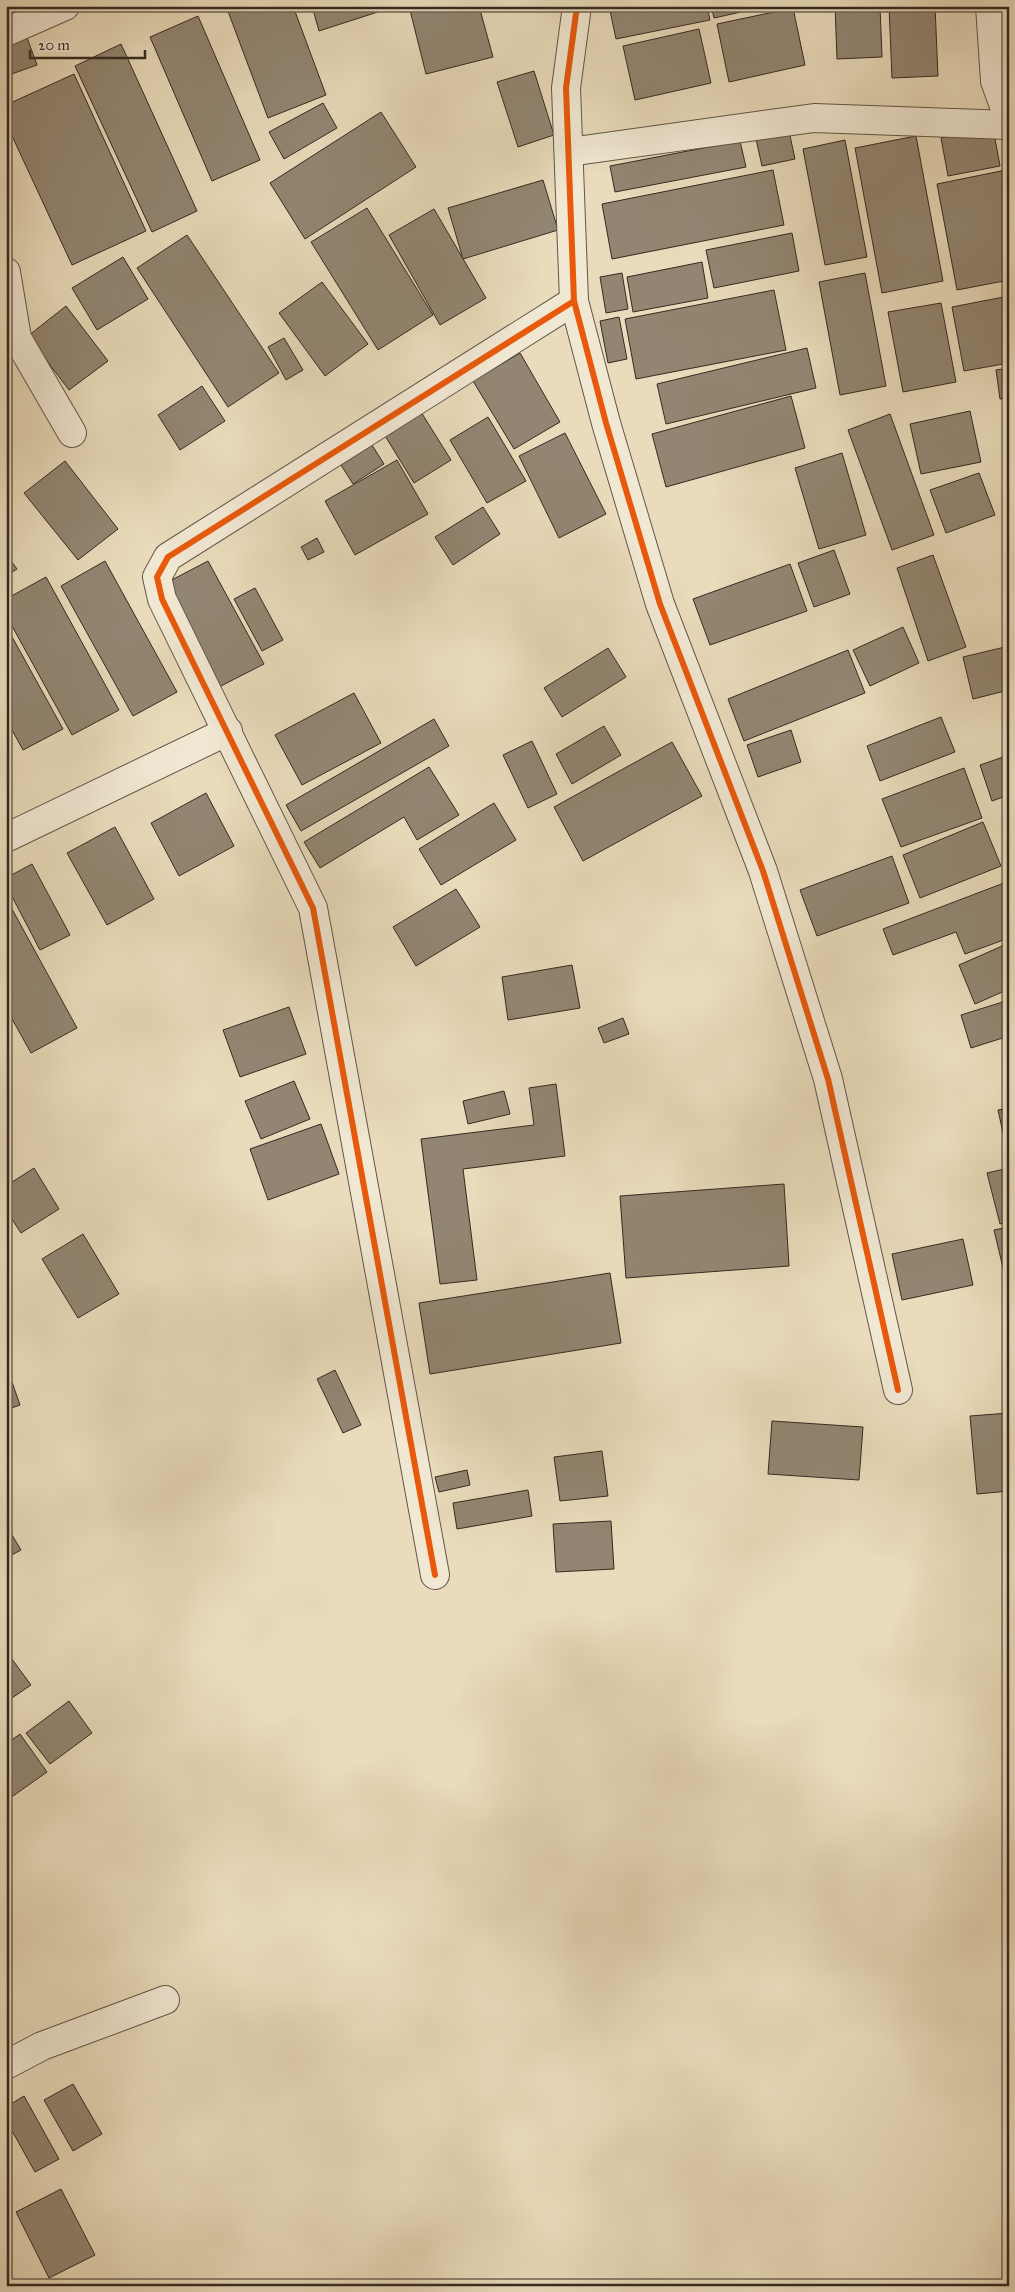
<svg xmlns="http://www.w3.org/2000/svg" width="1015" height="2292" viewBox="0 0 1015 2292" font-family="'IM FELL Great Primer',serif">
  <rect width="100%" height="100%" fill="#e9dbbb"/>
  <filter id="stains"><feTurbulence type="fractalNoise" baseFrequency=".004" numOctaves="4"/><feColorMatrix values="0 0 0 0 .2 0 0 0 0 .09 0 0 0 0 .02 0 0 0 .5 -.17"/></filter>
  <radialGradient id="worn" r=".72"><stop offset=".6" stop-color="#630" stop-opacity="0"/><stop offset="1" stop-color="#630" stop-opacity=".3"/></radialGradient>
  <!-- building -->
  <g fill="#928672" stroke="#342a22">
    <path d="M226,6h67l33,89 -58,23z"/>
    <path d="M312,6h74l1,3 -68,22z"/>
    <path d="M409,6h70l14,51 -67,17z"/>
    <path d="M609,6h98l3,14 -94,19z"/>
    <path d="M711,6h57l-54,12z"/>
    <path d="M835,6h45l2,51 -45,2z"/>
    <path d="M889,6h46l3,70 -46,2z"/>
    <path d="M793,8l12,57 -76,17 -12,-58z"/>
    <path d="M198,16l62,144 -48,21 -62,-144z"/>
    <path d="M699,29l12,54 -76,17 -12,-54z"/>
    <path d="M25,32l12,33 -31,11v-37z"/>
    <path d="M121,44l76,167 -45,21 -77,-166z"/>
    <path d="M534,71l20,64 -36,12 -21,-65z"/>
    <path d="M74,74l72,157 -74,34 -66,-142v-18z"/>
    <path d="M323,103l14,25 -53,31 -15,-27z"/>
    <path d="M381,112l35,55 -111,72 -35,-56z"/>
    <path d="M993,128l7,38 -52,10 -7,-38z"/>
    <path d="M789,131l6,28 -33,7 -6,-27z"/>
    <path d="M916,136l27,145 -61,12 -27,-145z"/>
    <path d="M845,140l22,117 -42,8 -22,-116z"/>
    <path d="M740,141l6,26 -131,25 -5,-26z"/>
    <path d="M773,170l11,55 -172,34 -10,-55z"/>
    <path d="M1006,170l3,16v94l-52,10 -20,-106z"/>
    <path d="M543,180l15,50 -95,29 -15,-51z"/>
    <path d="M367,208l66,107 -55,35 -67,-108z"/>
    <path d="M434,209l52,89 -46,27 -51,-90z"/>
    <path d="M792,233l7,38 -85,17 -8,-38z"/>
    <path d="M187,235l92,138 -51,34 -91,-139z"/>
    <path d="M123,257l25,42 -51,31 -25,-42z"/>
    <path d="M702,262l6,36 -75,14 -6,-35z"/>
    <path d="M622,273l6,36 -22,4 -6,-36z"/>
    <path d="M865,273l21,113 -46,9 -21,-113z"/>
    <path d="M322,282l46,62 -43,32 -46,-63z"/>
    <path d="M774,290l12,60 -150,29 -11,-60z"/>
    <path d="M1009,296v67l-45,8 -12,-64z"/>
    <path d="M941,303l15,79 -53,10 -15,-80z"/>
    <path d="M66,306l42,55 -39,29 -41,-54z"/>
    <path d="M619,317l8,42 -19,4 -8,-42z"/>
    <path d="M284,338l19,32 -17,10 -18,-33z"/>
    <path d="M807,348l9,40 -150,36 -9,-40z"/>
    <path d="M520,353l40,69 -46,27 -41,-68z"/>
    <path d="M1009,368v30l-9,1 -4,-29z"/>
    <path d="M202,386l23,35 -45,29 -22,-35z"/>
    <path d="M791,396l14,52 -139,39 -14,-53z"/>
    <path d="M416,404l35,56 -37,23 -35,-57z"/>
    <path d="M970,411l11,51 -60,12 -11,-50z"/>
    <path d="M890,414l44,121 -42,15 -44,-120z"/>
    <path d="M488,417l38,64 -39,22 -37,-63z"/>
    <path d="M565,433l41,81 -47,24 -40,-82z"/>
    <path d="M372,445l12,19 -31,20 -12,-19z"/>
    <path d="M842,453l24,82 -47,14 -24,-81z"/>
    <path d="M397,460l31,54 -73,41 -30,-54z"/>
    <path d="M65,461l53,68 -40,31 -54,-67z"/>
    <path d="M979,473l16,42 -49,18 -16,-43z"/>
    <path d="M483,507l17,27 -47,31 -18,-28z"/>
    <path d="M317,538l7,14 -16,8 -7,-13z"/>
    <path d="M834,550l16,44 -36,13 -16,-44z"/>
    <path d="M6,554l11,15 -11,7z"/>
    <path d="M933,555l33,92 -38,14 -31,-93z"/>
    <path d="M105,561l72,131 -44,24 -72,-130z"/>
    <path d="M208,561l56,103 -45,23 -55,-103z"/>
    <path d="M790,564l17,47 -97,34 -17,-46z"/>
    <path d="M46,577l73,133 -47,25 -66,-120v-16z"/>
    <path d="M255,588l28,52 -21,11 -28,-52z"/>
    <path d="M6,626l57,103 -40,21 -17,-31z"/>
    <path d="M903,627l16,36 -49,23 -17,-36z"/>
    <path d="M1009,646v44l-36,9 -10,-42z"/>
    <path d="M608,648l18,29 -64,40 -18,-29z"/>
    <path d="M848,650l17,43 -121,48 -16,-42z"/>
    <path d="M354,693l27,50 -79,42 -27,-50z"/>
    <path d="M941,717l14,35 -75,29 -13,-35z"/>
    <path d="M434,719l15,27 -148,85 -15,-26z"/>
    <path d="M604,726l17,29 -49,29 -16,-30z"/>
    <path d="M791,730l10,32 -43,15 -11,-32z"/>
    <path d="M532,741l25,53 -29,14 -25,-53z"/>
    <path d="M672,742l30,54 -119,65 -29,-54z"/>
    <path d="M1009,755v40l-17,6 -12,-36z"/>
    <path d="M429,767l30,48 -42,25 -13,-23 -84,51 -16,-26z"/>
    <path d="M964,768l18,50 -81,29 -19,-48z"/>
    <path d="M206,793l28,53 -55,30 -28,-53z"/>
    <path d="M494,803l22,37 -75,45 -22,-36z"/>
    <path d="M983,822l18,44 -81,32 -17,-43z"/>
    <path d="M115,827l39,72 -47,26 -40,-72z"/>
    <path d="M892,856l17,47 -92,33 -17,-46z"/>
    <path d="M32,864l38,71 -30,15 -34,-65v-7z"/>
    <path d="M1004,883l5,13v42l-44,16 -9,-22 -63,23 -10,-26z"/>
    <path d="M456,889l24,38 -64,39 -23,-39z"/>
    <path d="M6,898l71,130 -46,25 -25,-45z"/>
    <path d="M1009,943v46l-34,15 -16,-39z"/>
    <path d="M572,965l8,43 -72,12 -6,-43z"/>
    <path d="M1009,1000v36l-38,12 -10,-33z"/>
    <path d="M289,1007l17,47 -66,23 -17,-47z"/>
    <path d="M623,1018l6,16 -25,9 -6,-15z"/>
    <path d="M294,1081l16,38 -49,20 -16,-38z"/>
    <path d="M556,1084l9,72 -102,13 14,111 -37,4 -19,-145 113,-14 -5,-37z"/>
    <path d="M504,1091l6,23 -42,10 -5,-23z"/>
    <path d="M1009,1108v48h-1l-10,-46z"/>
    <path d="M321,1124l18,50 -71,26 -18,-51z"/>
    <path d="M34,1168l25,41 -38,24 -15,-23v-24z"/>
    <path d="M1009,1168v54l-9,2 -13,-51z"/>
    <path d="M784,1184l5,82 -163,12 -6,-82z"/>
    <path d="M1009,1227v44l-5,1 -10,-42z"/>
    <path d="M83,1234l36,60 -41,24 -36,-59z"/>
    <path d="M963,1239l10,46 -71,15 -10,-46z"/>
    <path d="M610,1273l11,70 -191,31 -11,-71z"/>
    <path d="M6,1365l14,40 -14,5z"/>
    <path d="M335,1370l26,55 -18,8 -26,-54z"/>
    <path d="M1009,1413v78l-32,3 -7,-78z"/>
    <path d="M772,1421l91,6 -4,53 -91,-6z"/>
    <path d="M602,1451l6,45 -48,5 -6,-44z"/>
    <path d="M467,1470l3,15 -31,7 -4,-15z"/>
    <path d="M528,1490l4,26 -75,13 -4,-26z"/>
    <path d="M611,1521l3,48 -58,3 -3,-48z"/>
    <path d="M6,1525l15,25 -15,8z"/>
    <path d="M6,1651l25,34 -25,17z"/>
    <path d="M69,1701l23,32 -42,31 -24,-31z"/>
    <path d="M20,1734l27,38 -41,29v-57z"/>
    <path d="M73,2084l29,50 -29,17 -29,-51z"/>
    <path d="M24,2096l35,63 -24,13 -29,-52v-13z"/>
    <path d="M61,2189l34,66 -46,23 -33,-66z"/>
  </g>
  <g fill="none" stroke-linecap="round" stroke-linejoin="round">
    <!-- minor casing -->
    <g stroke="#615648" stroke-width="30">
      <g id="minor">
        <path d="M577,6l-11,82 8,213 32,122 54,181 103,267 65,208 70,311"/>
        <path d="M990,6l5,75 14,39"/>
        <path d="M6,32l59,-26"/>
        <path d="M569,152l245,-34 195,7"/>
        <path d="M6,272l11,66 55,95"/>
        <path d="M6,838l222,-107"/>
        <path d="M435,1575l-122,-667 -151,-309 -5,-22 11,-20 406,-256"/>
        <path d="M6,2065l36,-19 123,-46"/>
      </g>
    </g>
    <!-- minor -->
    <use href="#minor" stroke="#f1e8d3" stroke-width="28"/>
    <!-- cycleway casing -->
    <g stroke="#f1e8d3" stroke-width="9">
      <g id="cycleway">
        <path d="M577,6l-11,82 8,213 32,122 54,181 103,267 65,208 70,311"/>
        <path d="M435,1575l-122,-667 -151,-309 -5,-22 11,-20 406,-256"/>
      </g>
    </g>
    <!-- cycleway -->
    <use href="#cycleway" stroke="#e8590c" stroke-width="6"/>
  </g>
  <!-- margin -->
  <rect width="1015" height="2292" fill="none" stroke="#e9dbbb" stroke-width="25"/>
  <rect x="8" y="8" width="1000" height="2277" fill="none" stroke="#342a22" stroke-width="2.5"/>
  <rect x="12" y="12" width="990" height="2267" fill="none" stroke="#342a22"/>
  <!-- scale -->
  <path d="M30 50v8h115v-8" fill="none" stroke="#342a22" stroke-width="2.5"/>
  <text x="38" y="50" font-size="15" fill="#342a22" stroke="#f1e8d3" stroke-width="4" paint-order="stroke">20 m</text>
  <rect width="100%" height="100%" filter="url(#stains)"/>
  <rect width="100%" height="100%" fill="url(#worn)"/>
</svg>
